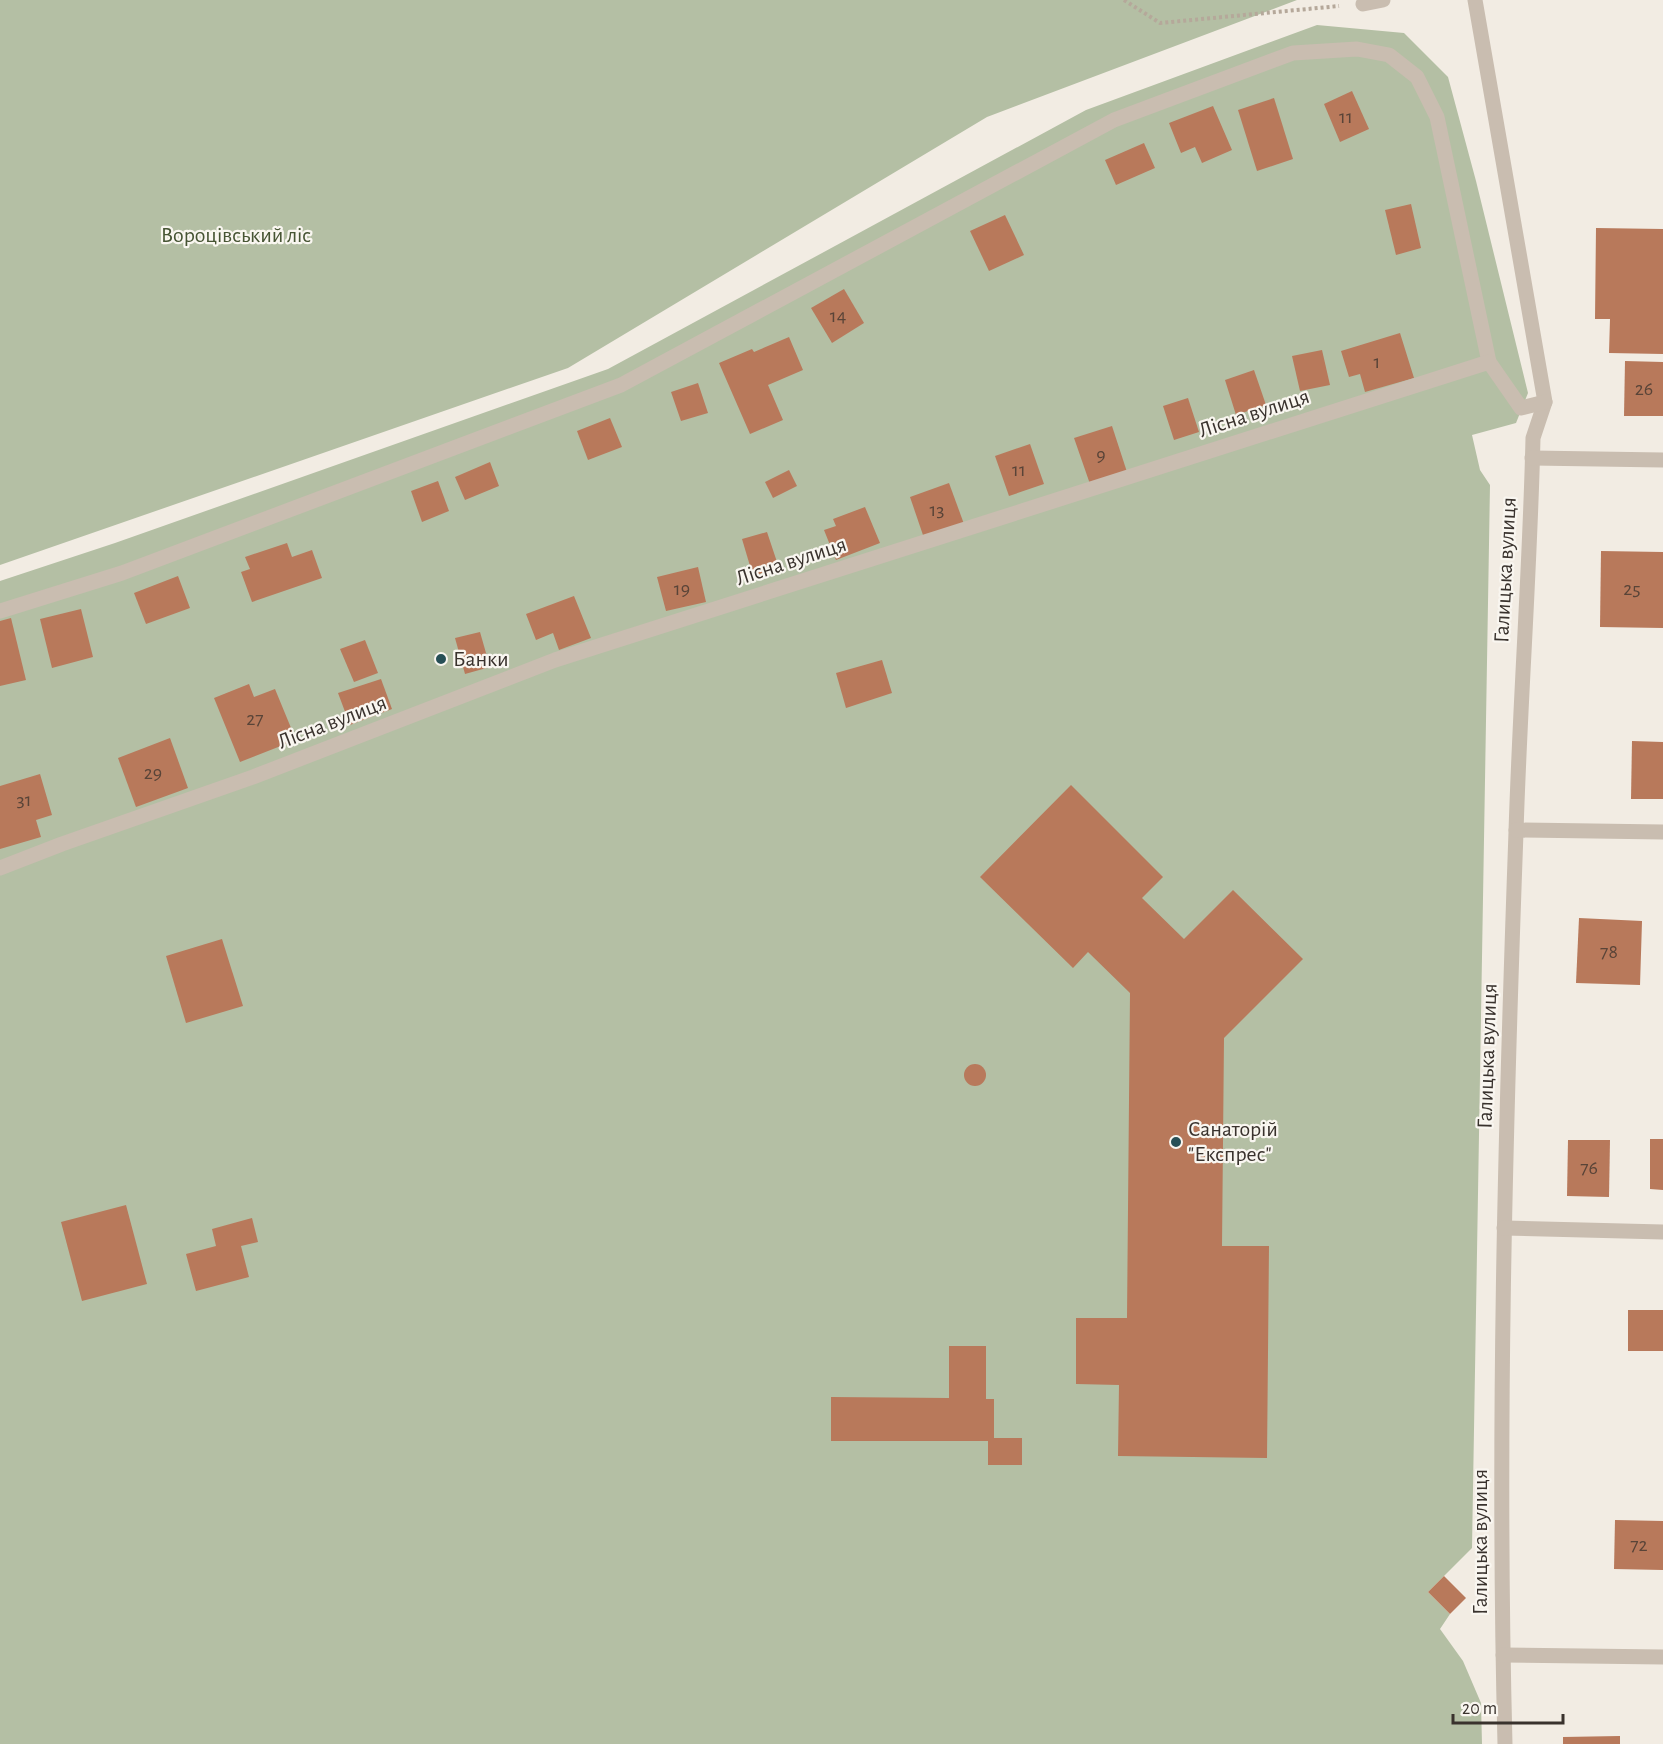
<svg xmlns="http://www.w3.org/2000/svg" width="1663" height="1744" viewBox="0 0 1663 1744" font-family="'Alegreya Sans',sans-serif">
  <rect width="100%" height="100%" fill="#f2ece3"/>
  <!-- green -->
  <g fill="#b4bfa4">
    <path d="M0,0h1297l-310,117 -419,251 -568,197z"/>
    <path d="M1317,25l87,8 44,44 28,104 52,212 -12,30 -44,12 8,35 10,15 -18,1063 -44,44 22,22 -10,15 23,32 18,42 1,41h-1482v-1163l115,-38 493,-174 478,-259z"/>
  </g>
  <!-- building -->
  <g fill="#b8795b">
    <path d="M1352,91l17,38 -29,13 -16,-38z"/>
    <path d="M1274,98l19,61 -36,12 -19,-61z"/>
    <path d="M1213,106l19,44 -30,13 -7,-16 -14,6 -12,-30z"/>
    <path d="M1144,143l11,25 -39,17 -11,-25z"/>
    <path d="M1411,204l10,44 -25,7 -11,-45z"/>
    <path d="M1005,215l19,40 -35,16 -19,-40z"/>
    <path d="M1596,228l67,1v125l-54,-1 1,-34h-15z"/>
    <path d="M844,289l20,34 -32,20 -21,-35z"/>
    <path d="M1400,333l14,45 -49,14 -5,-18 -11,3 -8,-26z"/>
    <path d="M789,337l14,33 -35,15 15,35 -33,14 -31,-71 33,-14 2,3z"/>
    <path d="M1322,350l8,35 -30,6 -8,-35z"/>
    <path d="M1625,361l38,1v54h-39z"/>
    <path d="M1254,370l12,35 -30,10 -11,-35z"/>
    <path d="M698,383l10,30 -27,8 -10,-29z"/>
    <path d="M1188,398l11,34 -25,8 -11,-34z"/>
    <path d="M610,418l12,29 -34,13 -11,-29z"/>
    <path d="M1112,426l15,46 -37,12 -16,-46z"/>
    <path d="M1030,444l14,40 -35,12 -14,-40z"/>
    <path d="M490,462l9,24 -34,14 -10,-23z"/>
    <path d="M789,470l8,16 -24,12 -8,-16z"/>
    <path d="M438,481l11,30 -27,11 -11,-31z"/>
    <path d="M949,483l15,41 -40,14 -14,-41z"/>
    <path d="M865,507l15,36 -44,17 -12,-30 12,-4 -3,-7z"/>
    <path d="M767,532l12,36 -26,8 -11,-37z"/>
    <path d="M287,543l5,14 20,-7 10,28 -70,24 -11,-30 9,-3 -5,-12z"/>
    <path d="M1601,551l62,1v76l-63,-1z"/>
    <path d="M698,567l8,35 -40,9 -9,-34z"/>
    <path d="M178,576l12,32 -44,16 -12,-31z"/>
    <path d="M574,596l17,42 -32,12 -6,-17 -17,7 -10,-26z"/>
    <path d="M81,609l12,48 -41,11 -12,-49z"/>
    <path d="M11,618l15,62 -26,6v-65z"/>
    <path d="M480,632l10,35 -25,7 -10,-36z"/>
    <path d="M365,640l13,33 -24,9 -14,-33z"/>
    <path d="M882,660l10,33 -46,15 -10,-35z"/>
    <path d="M381,679l11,30 -42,16 -12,-32z"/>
    <path d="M249,684l5,13 21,-8 21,51 -56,22 -26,-64z"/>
    <path d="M170,738l18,50 -52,19 -18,-49z"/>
    <path d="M1632,741l31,1v57h-32z"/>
    <path d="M40,774l12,41 -16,5 5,17 -41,12v-63z"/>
    <path d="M1071,785l92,92 -21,21 42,41 49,-49 70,69 -79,79 -2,208h47l-2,212 -149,-2 1,-71 -43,-1v-66h51l3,-325 -42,-41 -15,16 -93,-91z"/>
    <path d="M1579,918l63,3 -2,64 -64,-2z"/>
    <path d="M222,939l21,67 -57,17 -20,-67z"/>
    <circle cx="975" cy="1075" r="11"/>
    <path d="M1650,1139h13v51l-13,-1z"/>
    <path d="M1568,1140h42l-1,57 -42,-1z"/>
    <path d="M126,1205l21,79 -65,17 -21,-79z"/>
    <path d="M252,1218l6,24 -17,4 8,31 -53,14 -10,-37 30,-8 -4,-17z"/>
    <rect x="1628" y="1310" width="35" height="41"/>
    <path d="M949,1346h37v53h8v39h28v27h-34v-24h-157v-44l118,1z"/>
    <path d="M1615,1520l48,1v49l-49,-1z"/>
    <path d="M1444,1576l22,22 -16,16 -22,-22z"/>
    <path d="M1620,1736v8h-57v-7z"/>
  </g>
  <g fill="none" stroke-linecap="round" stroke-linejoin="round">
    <!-- path -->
    <path stroke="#b5a89a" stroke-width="4" stroke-dasharray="3 3" stroke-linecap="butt" d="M1124,0l36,23 179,-17"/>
    <!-- lane -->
    <path stroke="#c9bdb0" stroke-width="15" d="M1363,4l20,-4"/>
    <!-- street -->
    <g stroke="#c9bdb0" stroke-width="15">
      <path d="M1475,0l70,402 -12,36c-3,132 -13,263 -17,394 -11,304 -19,608 -11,912"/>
      <path d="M1532,458l131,2"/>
      <path d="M0,611l122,-38 499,-188 493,-265 179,-67 64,-4 32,6 28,22 20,40 52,245"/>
      <path d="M1516,830l147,2"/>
      <path d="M0,868l62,-24 191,-67 302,-117 934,-298 32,46 24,-6"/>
      <path d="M1504,1228l159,4"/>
      <path d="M1503,1655l160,2"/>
    </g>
  </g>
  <!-- markers -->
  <g fill="#274f56" stroke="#f9f6f0" stroke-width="2">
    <circle cx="441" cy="659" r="6"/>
    <circle cx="1176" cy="1142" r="6"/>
  </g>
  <g text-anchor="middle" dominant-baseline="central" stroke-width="4.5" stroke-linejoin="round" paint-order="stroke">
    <!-- number labels -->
    <g font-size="20" fill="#594438">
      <text x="1346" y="117">11</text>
      <text x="838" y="316">14</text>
      <text x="1377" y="362">1</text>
      <text x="1644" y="389">26</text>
      <text x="1101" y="455">9</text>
      <text x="1019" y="470">11</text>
      <text x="937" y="510">13</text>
      <text x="682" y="589">19</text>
      <text x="1632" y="589">25</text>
      <text x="255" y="719">27</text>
      <text x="153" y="773">29</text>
      <text x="24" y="800">31</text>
      <text x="1609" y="952">78</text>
      <text x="1589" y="1168">76</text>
      <text x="1639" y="1545">72</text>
    </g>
    <!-- park labels -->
    <g font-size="22" fill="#465433" stroke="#f9f6f0">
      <text x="236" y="235">Вороцівський ліс</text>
    </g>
    <!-- street labels -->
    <g font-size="22" fill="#39322d" stroke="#f9f6f0">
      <text transform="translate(1254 413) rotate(-18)">Лісна вулиця</text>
      <text transform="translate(791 561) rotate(-18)">Лісна вулиця</text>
      <text transform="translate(1505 570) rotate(-87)">Галицька вулиця</text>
      <text transform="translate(332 722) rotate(-21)">Лісна вулиця</text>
      <text transform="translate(1487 1056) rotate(-88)">Галицька вулиця</text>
      <text transform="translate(1480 1542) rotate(-90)">Галицька вулиця</text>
    </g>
    <!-- poi labels -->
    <g font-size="22" fill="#39322d" stroke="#f9f6f0" text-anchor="start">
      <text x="453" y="659">Банки</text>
      <text x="1188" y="1129">Санаторій<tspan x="1188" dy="25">"Експрес"</tspan></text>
    </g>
  </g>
  <!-- scale -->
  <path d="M1453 1714v9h110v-9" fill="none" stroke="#39322d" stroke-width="3"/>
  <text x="1462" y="1714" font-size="18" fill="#39322d" stroke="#f9f6f0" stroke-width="4.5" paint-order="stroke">20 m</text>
</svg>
